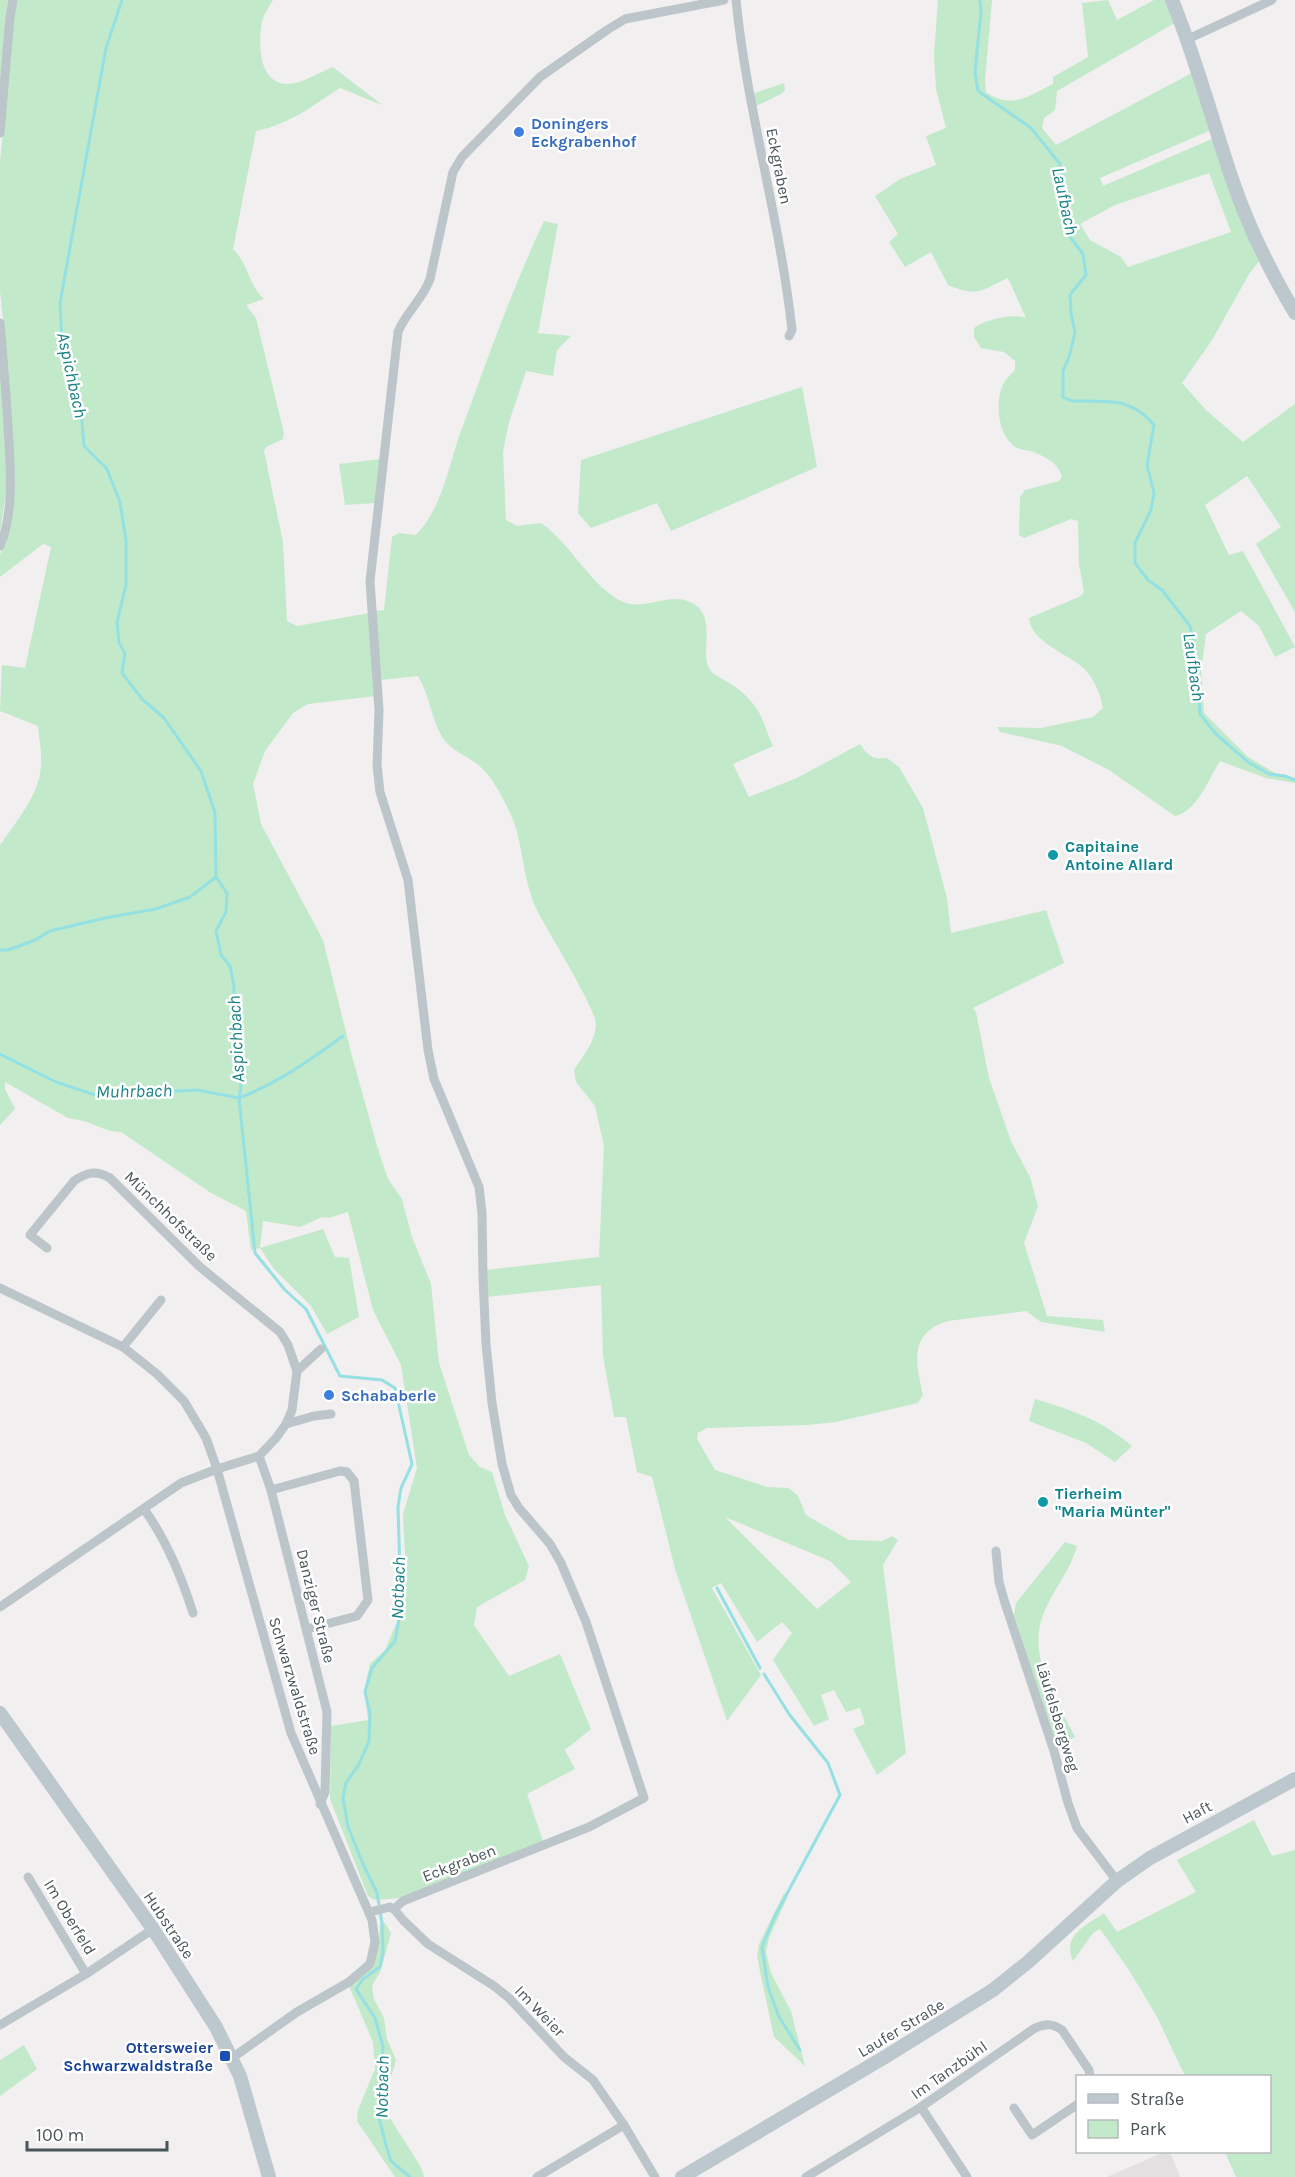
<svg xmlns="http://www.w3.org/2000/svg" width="1295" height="2177" viewBox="0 0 1295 2177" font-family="Karla,sans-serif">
  <rect width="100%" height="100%" fill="#f1efef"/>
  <!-- education -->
  <path fill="#e2e0e1" d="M1164,2152h6l10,25h-73z"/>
  <!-- green -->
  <g fill="#c2eaca" fill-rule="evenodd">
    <path d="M0,0h10l-10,101z"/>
    <path d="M18,0h255c-4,7 -9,14 -11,21 -4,22 -4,64 27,63 14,-1 31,-12 44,-17l49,38 -42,-17c-28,18 -50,36 -84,43l-23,118c17,17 15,36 31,50l-18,6 10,13 28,115 -1,6 -17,8 -2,4 19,91 4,79 10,5 72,-13 7,83 -68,8 -15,9 -28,38 -12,33 8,40 62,116 29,116 25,90 11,33 14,20 10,38 19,47 8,79 30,92 11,12 12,5 13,43 24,51 -4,14 -48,27 -3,18 35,51 51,-22 31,75 -26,21 10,19 -48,25 17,50 -145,54 -24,2 -7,-4 -38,-97 1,-73 37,-6 -4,-30 6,-26 15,-14 12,-28 -1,-43 10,-5 -3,-60 14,-46 -16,-103 -28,-55 -25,-98 -19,6 -7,-1 -22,10 -37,-6 -3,27 63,-19 12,28 14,1 10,59 -32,17 -16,-28 -37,-37 -14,-21 -9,2 -5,-39 -35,-18 -90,-61 -11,-1 -26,-10 -16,-3 -63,-36v7l10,20 -15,16v-280c16,-23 40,-51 41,-80 1,-13 -2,-26 -3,-39l-38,-15 2,-46 23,3 26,-121 -8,-3 -43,33v-22l8,-22 2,-119 -1,-37 -9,-86v-129l15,-156z"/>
    <path d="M938,0h54l-7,80 1,12c25,18 43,4 67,-8v-7l35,-20 -6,-54 26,-3 9,20 37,-20h12l9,23 -118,68 -2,19 -11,8 -2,10 14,17 136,-72 19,57 -111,48 3,8 111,-48 47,121 -12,15 -37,66 -30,43 24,27 37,32 52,-38v208l-39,-68 25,-17 -34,-51 -42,29 24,50 14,-4 52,96 -20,10 -16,-31 -18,-15 -35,23 -5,37 3,42 44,44 27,16 20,5v5l-29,-5 -46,-17c-11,17 -23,51 -45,55l-66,-46 -47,-24 -62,-14 -3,-5 44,1 52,-11 10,-9c-3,-16 -10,-32 -22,-42 -16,-13 -50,-25 -52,-48l52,-22 3,-5 -5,-26 -1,-44 -7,-2 -47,19 -5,-3 1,-38 5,-7 34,-9 3,-4c-3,-14 -18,-21 -31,-26 -4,-1 -10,-1 -14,-3 -20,-12 -22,-45 -14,-64 3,-5 8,-10 12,-14v-9l-11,-9 -23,-4 -7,-11v-9c13,-9 38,-15 52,-10l-18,-40c-27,12 -29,20 -60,7l-17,-33 -26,15 -16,-25 9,-8 -23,-38 25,-17 36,-14 -10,-29 20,-8 -10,-39 -2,-34zM1209,173l22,59 -103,35 -7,-10 -31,-17 -10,-16 35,-19z"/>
    <path d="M784,83l1,7 -4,4 -27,13 -2,-10 3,-4z"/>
    <path d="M544,221l14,3 -20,109 33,3 -14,14 -4,26 -27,-5 -17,51 -6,30 3,68 11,6 24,-3c30,21 46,58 78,77 24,14 51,-11 75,4 20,12 9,41 13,59 3,13 18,16 27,23 7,5 15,12 20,19 9,11 13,29 19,41l-40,18 16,33 48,-19 63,-34c8,12 13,16 27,14l12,9 24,41 24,90 4,35 95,-23 18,53 -91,45 3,4 13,66 22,63 19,36 8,29 -14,37 23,73 56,4 2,12 -64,-10 -15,-11 -78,10c-40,12 -32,42 -25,74l-5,8 -82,19 -29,3 -100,3 -9,5 -1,6 18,31 52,17 22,1 9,8 8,19 43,25 33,1 10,-5 6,4 -15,25 23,188 -29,22 -24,-46 12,-5 -5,-16 -14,4 -12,-22 -13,5 8,24 -15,7 -41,-66 19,-27 -10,-11 -25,20 -36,-59 -9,5 49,87 -34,46 -52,-152 -23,-92 -15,-5 -11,-55h-12l-11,-61 -2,-71 -115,12 -1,-27 114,-13 5,-111 -9,-40 -19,-24 -2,-12c9,-14 21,-28 22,-45 0,-17 -48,-93 -58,-113 -15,-29 -14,-63 -25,-92 -7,-18 -22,-46 -37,-57 -13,-9 -26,-13 -35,-28 -10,-18 -12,-41 -23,-59l-38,4 -6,-69 10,-1 8,-73 7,-4 17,2c27,-28 32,-69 45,-104 26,-71 51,-142 83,-210zM725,1517l105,44 21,21 -34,27z"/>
    <path d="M0,348l7,139 -7,45z"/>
    <path d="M802,387l15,80 -146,64 -14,-28 -66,25 -13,-15 3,-53z"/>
    <path d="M382,459l-7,44 -30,2 -6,-41z"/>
    <path d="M1035,1399c39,12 65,20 97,47l-17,16 -29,-19 -57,-22z"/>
    <path d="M1065,1542l12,4c-6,23 -21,40 -31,62 -22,45 9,88 29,129l-19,11 -42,-133 2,-12z"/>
    <path d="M1254,1820l18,36 23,-6v327h-59l-11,-25h45v-76h-85l-29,-61 -27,-45 -29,-41 -7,4 -20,28c-11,-26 12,-35 31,-48l13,19 79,-40 -19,-32z"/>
    <path d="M784,1893l4,3 -19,42 -3,14 5,21 20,38 14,55 -31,-29 -17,-80 2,-13z"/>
    <path d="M385,1923l6,10 -10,37 -9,16 2,13 10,19 3,21 9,21c-4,20 -15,31 -10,52l35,55 3,10h-29l-38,-56 1,-11 17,-41 -2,-27 -24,-56c28,-25 28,-24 31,-62z"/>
    <path d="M24,2045l13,24 -37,27v-36z"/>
  </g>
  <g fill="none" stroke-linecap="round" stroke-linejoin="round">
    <!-- stream -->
    <g stroke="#94e0e2" stroke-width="3">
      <path d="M122,0l-16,48 -46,255 2,39 18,56 4,48 23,23 13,33 6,38v45l-9,37 2,21 6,10 -3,20 20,26 22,19 37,53 14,42 1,64 11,16 -1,19 -10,19 5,24 9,11 4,20 -1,47 8,53 -2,12 16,155 30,37 21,19 34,67 42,4 13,8 17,76 -11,24 -3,19 3,101 -6,33 -23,27 -7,24 5,21 -1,28 -10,23 -13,19 -3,15 5,29 15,37 14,29 5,30 1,29 -3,15 -17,12 -7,10 19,29 8,28 -4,72 7,27 5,16 19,16"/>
      <path d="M980,0l1,12 -6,60 3,19 53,37 29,36 7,39 -2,10 5,24 13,17 3,21 -16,20 1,18 4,20 -6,24 -6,14v26c8,5 14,4 23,4 30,0 48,0 68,24l-7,40 7,28 -3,17 -16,33v20l13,17 14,10 28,36 6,29 4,59 15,19 33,29 21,12 16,2 10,4"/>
      <path d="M0,950h8l25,-9 17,-10 55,-13 51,-9 34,-12 26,-20"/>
      <path d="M0,1054l56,28 39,13 102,-5 42,8"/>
      <path d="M239,1098c39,-15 71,-38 104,-62"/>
      <path d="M717,1588l43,80"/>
      <path d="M764,1674l25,40 39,49 12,32 -65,121 -13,31 6,40 11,30 21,33"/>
    </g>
    <!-- minor -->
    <g stroke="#bcc5ca" stroke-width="9">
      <path d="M736,0c11,111 44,219 56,330l-3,6"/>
      <path d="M1188,39l84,-39"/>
      <path d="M0,133l10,-116 3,-17"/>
      <path d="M0,323c3,34 6,68 8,103 2,36 7,86 -8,120"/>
      <path d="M0,1288l123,59 34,27 27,27 22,37 11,31 74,264 81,187 3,22 -5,22 -21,18 -52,30 -65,46"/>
      <path d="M123,1347l38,-47"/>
      <path d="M297,1371l24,-22"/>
      <path d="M286,1424l28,-8 17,-2"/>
      <path d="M259,1456l12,34 56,222 -2,80 -5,12"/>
      <path d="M271,1490l69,-19 7,1 7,9 14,119 -11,16 -50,13"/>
      <path d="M144,1509c23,32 37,66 49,104"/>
      <path d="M996,1551l3,31 6,21 49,148 14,52 9,25 40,53"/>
      <path d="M0,1607l181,-124 36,-14 42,-13 17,-18 10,-14 6,-14 5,-39 -9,-26 -8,-13 -80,-65 -90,-89c-14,-8 -23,-6 -36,3l-44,54 17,13"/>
      <path d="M28,1877l58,97"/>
      <path d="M394,1909l9,-8 186,-74 55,-29 -58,-176 -25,-59 -11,-19 -31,-36 -8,-13 -9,-31 -10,-61 -6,-59 -3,-66 -1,-65 -3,-26 -45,-108 -6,-29 -20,-170 -28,-88 -3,-27 2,-55 -9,-129 28,-249c8,-20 25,-33 32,-53l23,-107 9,-15 78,-80 67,-47 18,-11 99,-19"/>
      <path d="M370,1912l20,-5 4,2 9,11 25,24 66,42 15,12 55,59 29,23 31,45 31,52"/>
      <path d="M0,2025l86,-51 67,-45"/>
      <path d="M921,2107l46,70"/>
      <path d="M1014,2108l18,27 46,-31"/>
      <path d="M537,2177l87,-52"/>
      <path d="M806,2177l115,-70 114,-79c11,-4 17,-5 27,2l27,40 1,6"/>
    </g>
    <!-- secondary -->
    <g stroke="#bdc8ce" stroke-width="14">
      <path d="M1172,0c24,58 40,120 60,179 16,47 38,92 63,134"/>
      <path d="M0,1713l153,216 63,98 24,49 29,101"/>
      <path d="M682,2177l203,-120 108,-67 35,-28 89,-81 33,-23 145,-79"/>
    </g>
  </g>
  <!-- markers -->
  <g fill="#3f7fe0" stroke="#fff" stroke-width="2">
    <circle cx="519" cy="132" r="6"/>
    <circle cx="329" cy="1395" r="6"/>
  </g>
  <g fill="#0f9aa8" stroke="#fff" stroke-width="2">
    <circle cx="1053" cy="855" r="6"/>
    <circle cx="1043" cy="1502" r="6"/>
  </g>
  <rect fill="#1a4fb4" stroke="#fff" stroke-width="2" x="219" y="2050" width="12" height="12" rx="3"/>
  <g text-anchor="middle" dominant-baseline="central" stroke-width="5" stroke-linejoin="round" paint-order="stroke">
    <!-- shop labels -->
    <g font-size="16" font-weight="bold" fill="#366cbe" stroke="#fff" text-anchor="start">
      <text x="531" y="123">Doningers<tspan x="531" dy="18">Eckgrabenhof</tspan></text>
      <text x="341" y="1395">Schababerle</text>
    </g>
    <!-- street labels -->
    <g font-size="16" fill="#49555a" stroke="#fff">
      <text transform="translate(779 166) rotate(79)">Eckgraben</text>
      <text transform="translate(171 1216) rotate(44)">Münchhofstraße</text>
      <text transform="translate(316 1606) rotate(76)">Danziger Straße</text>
      <text transform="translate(295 1686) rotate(73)">Schwarzwaldstraße</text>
      <text transform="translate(1058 1717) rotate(73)">Läufelsbergweg</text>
      <text transform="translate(1197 1812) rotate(-28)">Haft</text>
      <text transform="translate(459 1863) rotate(-21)">Eckgraben</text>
      <text transform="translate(70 1917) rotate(59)">Im Oberfeld</text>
      <text transform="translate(169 1925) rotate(56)">Hubstraße</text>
      <text transform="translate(540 2011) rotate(46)">Im Weier</text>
      <text transform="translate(901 2028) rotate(-31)">Laufer Straße</text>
      <text transform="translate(949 2070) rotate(-35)">Im Tanzbühl</text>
    </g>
    <!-- culture labels -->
    <g font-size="16" font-weight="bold" fill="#0d838f" stroke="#fff" text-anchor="start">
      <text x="1065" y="846">Capitaine<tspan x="1065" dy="18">Antoine Allard</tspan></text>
      <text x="1055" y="1493">Tierheim<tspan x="1055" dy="18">"Maria Münter"</tspan></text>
    </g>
    <!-- transit labels -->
    <g font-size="16" font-weight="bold" fill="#164399" stroke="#fff" text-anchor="end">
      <text x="213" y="2047">Ottersweier<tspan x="213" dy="18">Schwarzwaldstraße</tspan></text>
    </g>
    <!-- water labels -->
    <g font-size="18" font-style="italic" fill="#1a8385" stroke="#fff">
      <text transform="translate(1065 201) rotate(78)">Laufbach</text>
      <text transform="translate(72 375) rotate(78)">Aspichbach</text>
      <text transform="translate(1194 667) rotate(82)">Laufbach</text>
      <text transform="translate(236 1039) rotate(-93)">Aspichbach</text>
      <text transform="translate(134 1091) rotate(-1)">Muhrbach</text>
      <text transform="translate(398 1588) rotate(-88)">Notbach</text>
      <text transform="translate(382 2087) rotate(-89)">Notbach</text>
    </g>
  </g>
  <!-- legend -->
  <rect x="1076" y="2075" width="195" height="78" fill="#ffffff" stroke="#b6bbbd" stroke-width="1.5"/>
  <rect x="1088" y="2094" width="30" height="9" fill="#bdc8ce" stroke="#b6bbbd" stroke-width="1.5"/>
  <text x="1130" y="2105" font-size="18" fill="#49555a">Straße</text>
  <rect x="1088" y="2120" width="30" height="18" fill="#c2eaca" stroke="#b6bbbd" stroke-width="1.5"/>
  <text x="1130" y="2135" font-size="18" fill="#49555a">Park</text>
  <!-- scale -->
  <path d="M27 2141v9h140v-9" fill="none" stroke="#49555a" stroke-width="3"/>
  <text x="36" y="2141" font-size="18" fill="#49555a" stroke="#ffffff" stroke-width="4.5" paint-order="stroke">100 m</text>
</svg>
